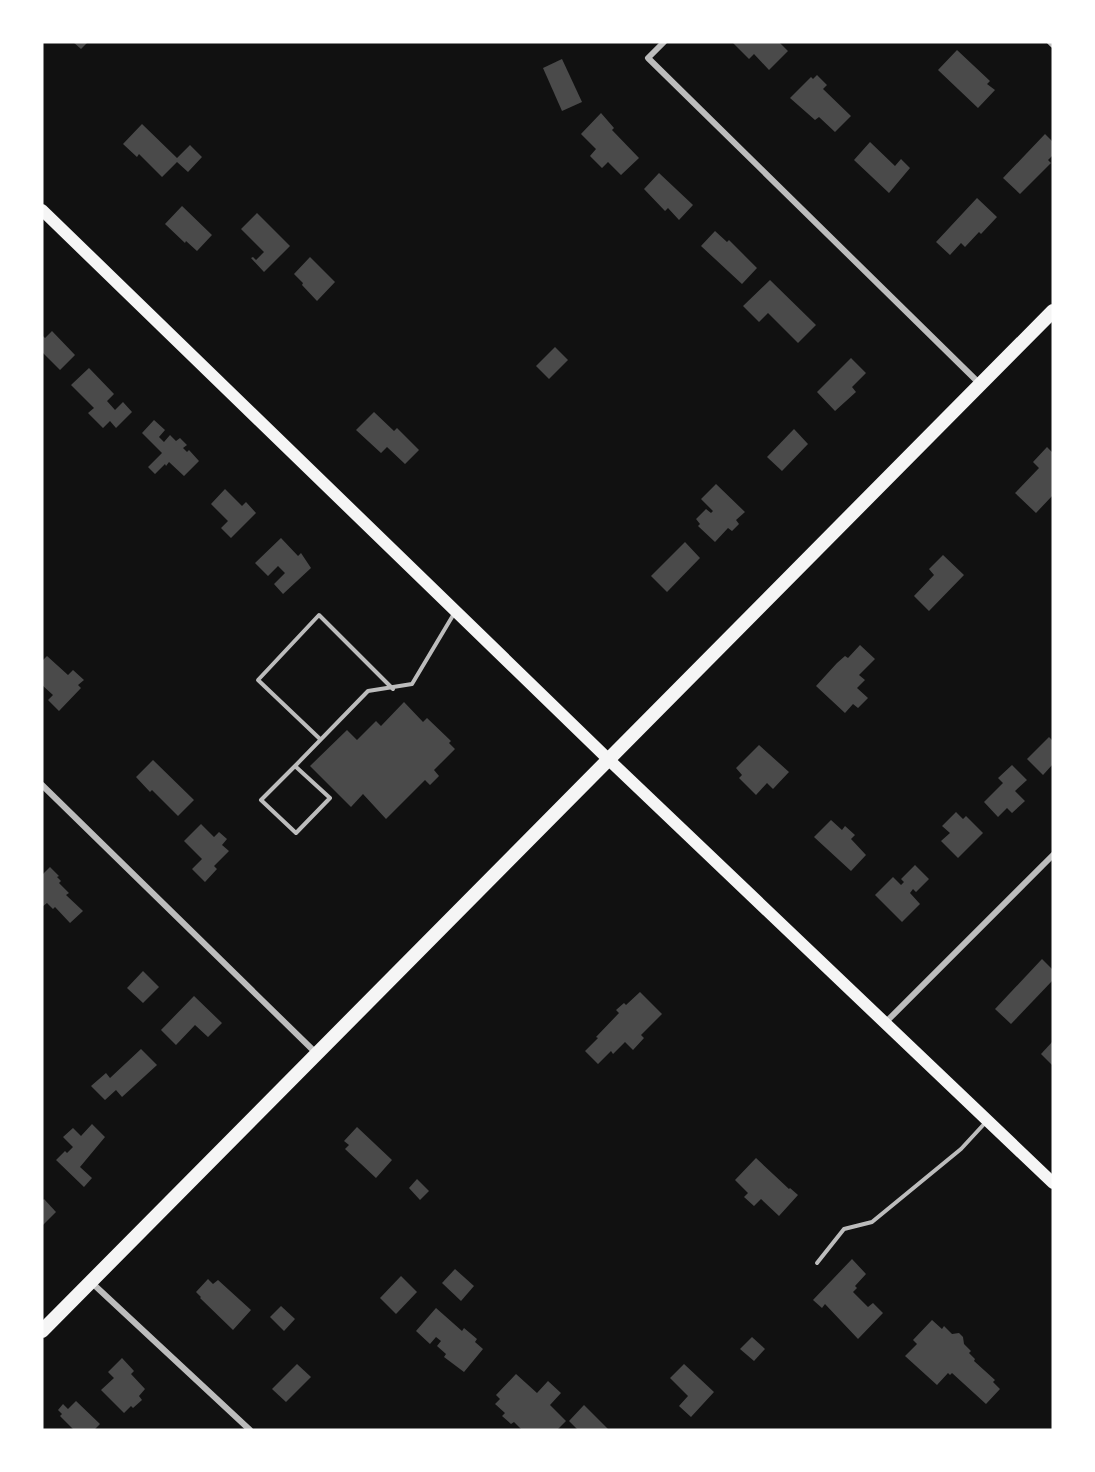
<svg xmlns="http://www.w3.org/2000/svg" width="1095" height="1472" viewBox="0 0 1095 1472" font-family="Figtree,sans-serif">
  <rect width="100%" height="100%" fill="#111"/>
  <!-- building -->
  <g fill="#4a4a4a">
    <path d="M73,42h15l-7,7z"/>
    <path d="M732,42h47l9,9 -19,19 -15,-16 -5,5z"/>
    <path d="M957,50l33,31 -3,3 8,6 -17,18 -40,-38z"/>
    <path d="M562,59l20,43 -20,9 -19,-43z"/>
    <path d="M817,75l10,10 -4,4 28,27 -16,16 -16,-15 -4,3 -25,-22 21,-21 2,2z"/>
    <path d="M601,113l13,15 -2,2 27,28 -18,17 -13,-13 -6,6 -12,-12 6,-7 -15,-15z"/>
    <path d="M142,124l35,34 13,-13 12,12 -14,15 -11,-10 -15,15 -23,-23 -2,3 -14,-13z"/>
    <path d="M1045,134l8,8v13l-5,5 3,3 -31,31 -17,-16z"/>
    <path d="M870,142l25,24 6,-7 9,9 -21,25 -35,-33z"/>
    <path d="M659,173l34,32 -14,15 -11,-12 -3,3 -21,-22z"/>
    <path d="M977,198l20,19 -16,17 -2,-2 -14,15 -4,-4 -11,12 -14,-13z"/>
    <path d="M182,206l30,29 -15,16 -11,-10 -1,2 -20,-19z"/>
    <path d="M257,213l33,33 -26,26 -13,-14 2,-1 3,3 8,-8 -23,-23z"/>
    <path d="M715,231l12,11 2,-2 28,28 -15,16 -41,-38z"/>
    <path d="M310,257l25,25 -18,19 -15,-16 1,-2 -9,-9z"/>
    <path d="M770,280l46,45 -18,18 -30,-30 -9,9 -16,-16z"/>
    <path d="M52,331l23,24 -15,15 -18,-18v-17l3,3z"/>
    <path d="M555,347l13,13 -19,19 -13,-13z"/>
    <path d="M851,358l15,15 -14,14 4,5 -21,19 -18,-19z"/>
    <path d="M89,368l25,26 -7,7 8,9 8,-8 9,10 -16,16 -6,-7 -7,7 -15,-15 6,-5 -23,-23z"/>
    <path d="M374,412l20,19 3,-3 22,22 -14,14 -18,-17 -6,6 -25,-23z"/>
    <path d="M154,420l11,10 -6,7 5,5 6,-7 6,6 4,-3 7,7 -4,3 4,4 2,-2 10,11 -15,15 -15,-14 -3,4 -1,-2 -10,10 -7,-7 14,-14 -20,-20z"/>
    <path d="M794,429l14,15 -26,27 -15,-14z"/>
    <path d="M1047,447l6,6v42l-17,18 -21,-20 24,-25 -6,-6z"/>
    <path d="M716,484l29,28 -9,8 3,4 -7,7 -4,-3 -13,14 -17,-16 2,-2 -4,-5 10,-10 5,4 2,-2 -12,-12z"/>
    <path d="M225,489l17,17 4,-4 10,11 -25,25 -10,-10 7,-7 -17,-17z"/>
    <path d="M281,538l17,18 3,-3 10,15 -28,26 -9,-10 11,-11 -7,-7 -10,10 -13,-13z"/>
    <path d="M685,542l15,16 -33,34 -16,-16z"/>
    <path d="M943,555l21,20 -35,36 -15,-15 20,-21 -5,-6z"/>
    <path d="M860,645l15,14 -16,16 6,5 -8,8 11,10 -10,10 -5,-4 -8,9 -29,-27 21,-23 8,-7 3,2z"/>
    <path d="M47,656l21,19 5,-5 11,10 -6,5 3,3 -22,23 -11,-11 5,-5 -11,-10v-24z"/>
    <path d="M404,702l19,20 4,-4 24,23 -2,2 6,6 -21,21 5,6 -9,9 -5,-5 -39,39 -23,-25 -12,13 -41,-41 37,-36 10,10 19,-19 5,5z"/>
    <path d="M1049,737l4,4v23l-10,11 -16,-16z"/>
    <path d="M759,745l30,27 -16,17 -6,-6 -11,12 -17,-17 3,-3 -6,-7z"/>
    <path d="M153,760l41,40 -16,16 -26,-26 -2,2 -14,-15z"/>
    <path d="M1012,765l15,15 -12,11 10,10 -13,12 -5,-5 -9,9 -14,-15 19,-19 -5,-5z"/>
    <path d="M956,812l7,7 3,-3 17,17 -25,25 -17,-17 9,-8 -8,-7z"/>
    <path d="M831,820l11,10 3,-4 10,9 -4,4 15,16 -15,16 -37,-34z"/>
    <path d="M201,824l13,13 5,-5 8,7 -5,6 7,6 -15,15 3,3 -12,13 -13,-13 10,-10 -18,-18z"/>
    <path d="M915,865l14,14 -13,13 -3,-3 -3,4 10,11 -18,18 -27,-27 18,-18 8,8 3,-3 -3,-3z"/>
    <path d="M50,867l9,9 -2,1 4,4 -2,2 10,10 -3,2 17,16 -13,12 -15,-16 -2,2 -6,-6 -5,4v-32z"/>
    <path d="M1042,959l11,11v10l-42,44 -16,-15z"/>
    <path d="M143,971l16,16 -16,16 -16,-15z"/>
    <path d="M640,992l22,22 -21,21 3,3 -11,12 -8,-8 -12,12 -2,-3 -13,13 -13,-13 13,-13 -2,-1 23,-24 -3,-3 8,-7 2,2z"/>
    <path d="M194,996l28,27 -14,14 -13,-12 -19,20 -15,-15z"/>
    <path d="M1053,1041v25l-12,-12z"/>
    <path d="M141,1049l16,16 -35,32 -6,-7 -11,10 -14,-14 15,-13 4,5z"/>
    <path d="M92,1124l13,13 -25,30 12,11 -8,9 -28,-27 9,-9 2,2 6,-6 -10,-10 10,-9 8,8z"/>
    <path d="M357,1127l35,33 -16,18 -31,-29 4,-4 -5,-4z"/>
    <path d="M756,1158l33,31 1,-1 8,7 -19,21 -18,-17 -7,7 -10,-9 4,-4 -13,-13z"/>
    <path d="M417,1179l12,12 -9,9 -11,-12z"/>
    <path d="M44,1199l12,13 -14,14v-25z"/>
    <path d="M852,1259l14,15 -11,12 2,2 -4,4 15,15 5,-4 10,10 -25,26 -33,-35 -3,4 -9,-8z"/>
    <path d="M455,1269l19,17 -13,15 -19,-18z"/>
    <path d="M401,1276l16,16 -21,22 -16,-16z"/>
    <path d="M208,1279l5,5 5,-4 33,30 -18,20 -33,-32 1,-1 -5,-5z"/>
    <path d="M281,1306l14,13 -11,12 -14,-14z"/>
    <path d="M436,1308l26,23 2,-3 13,11 -2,3 8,7 -19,23 -20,-15 2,-3 -9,-8 4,-5 -5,-4 -6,7 -14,-13z"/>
    <path d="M932,1320l10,9 2,-3 8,8 7,-1 4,4 1,7 7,7 -2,2 6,6 -1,2 21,19 -2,2 7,7 -14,15 -34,-31 -2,2 -2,-2 -11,12 -32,-29 12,-12 -4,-4z"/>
    <path d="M752,1337l13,12 -11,12 -14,-12z"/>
    <path d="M122,1358l12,13 -3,3 14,15 -6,7 3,4 -9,8 -2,-2 -7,7 -23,-23 13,-12 -6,-6z"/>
    <path d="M297,1364l14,13 -25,25 -14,-13z"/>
    <path d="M684,1364l30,28 -23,25 -12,-11 9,-10 -18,-18z"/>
    <path d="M516,1374l21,19 11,-12 13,12 -11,12 16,16 -9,9h-35l-8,-8 -3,2 -9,-8 3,-3 -10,-9 5,-5 -4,-4z"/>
    <path d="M76,1401l24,23 -6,6h-20l-14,-14 2,-2 -4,-4 5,-6 5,5z"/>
    <path d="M584,1405l25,25h-31l-9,-9z"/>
  </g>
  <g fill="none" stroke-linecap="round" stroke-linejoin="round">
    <!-- service -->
    <g stroke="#bcbcbc" stroke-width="4">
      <path d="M320,739l-62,-59 61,-65 74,74"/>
      <path d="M295,766l-34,34 35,33 34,-35 -35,-32 73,-75 44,-7 43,-72"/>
      <path d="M817,1263l27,-34 28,-7 89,-73 24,-26"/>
    </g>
    <!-- minor -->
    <g stroke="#bcbcbc" stroke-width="6">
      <path d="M664,42l-16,16 332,326"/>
      <path d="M1050,42l3,3"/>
      <path d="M42,785l274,268"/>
      <path d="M885,1023l168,-168"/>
      <path d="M91,1282l159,148"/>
    </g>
    <!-- secondary -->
    <path stroke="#f5f5f5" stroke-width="12" d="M42,210l566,549 445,424"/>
    <!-- primary -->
    <path stroke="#f5f5f5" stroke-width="14" d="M42,1331l1011,-1020"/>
  </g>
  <!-- border -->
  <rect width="1095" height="1472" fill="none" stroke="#ffffff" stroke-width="87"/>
</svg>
